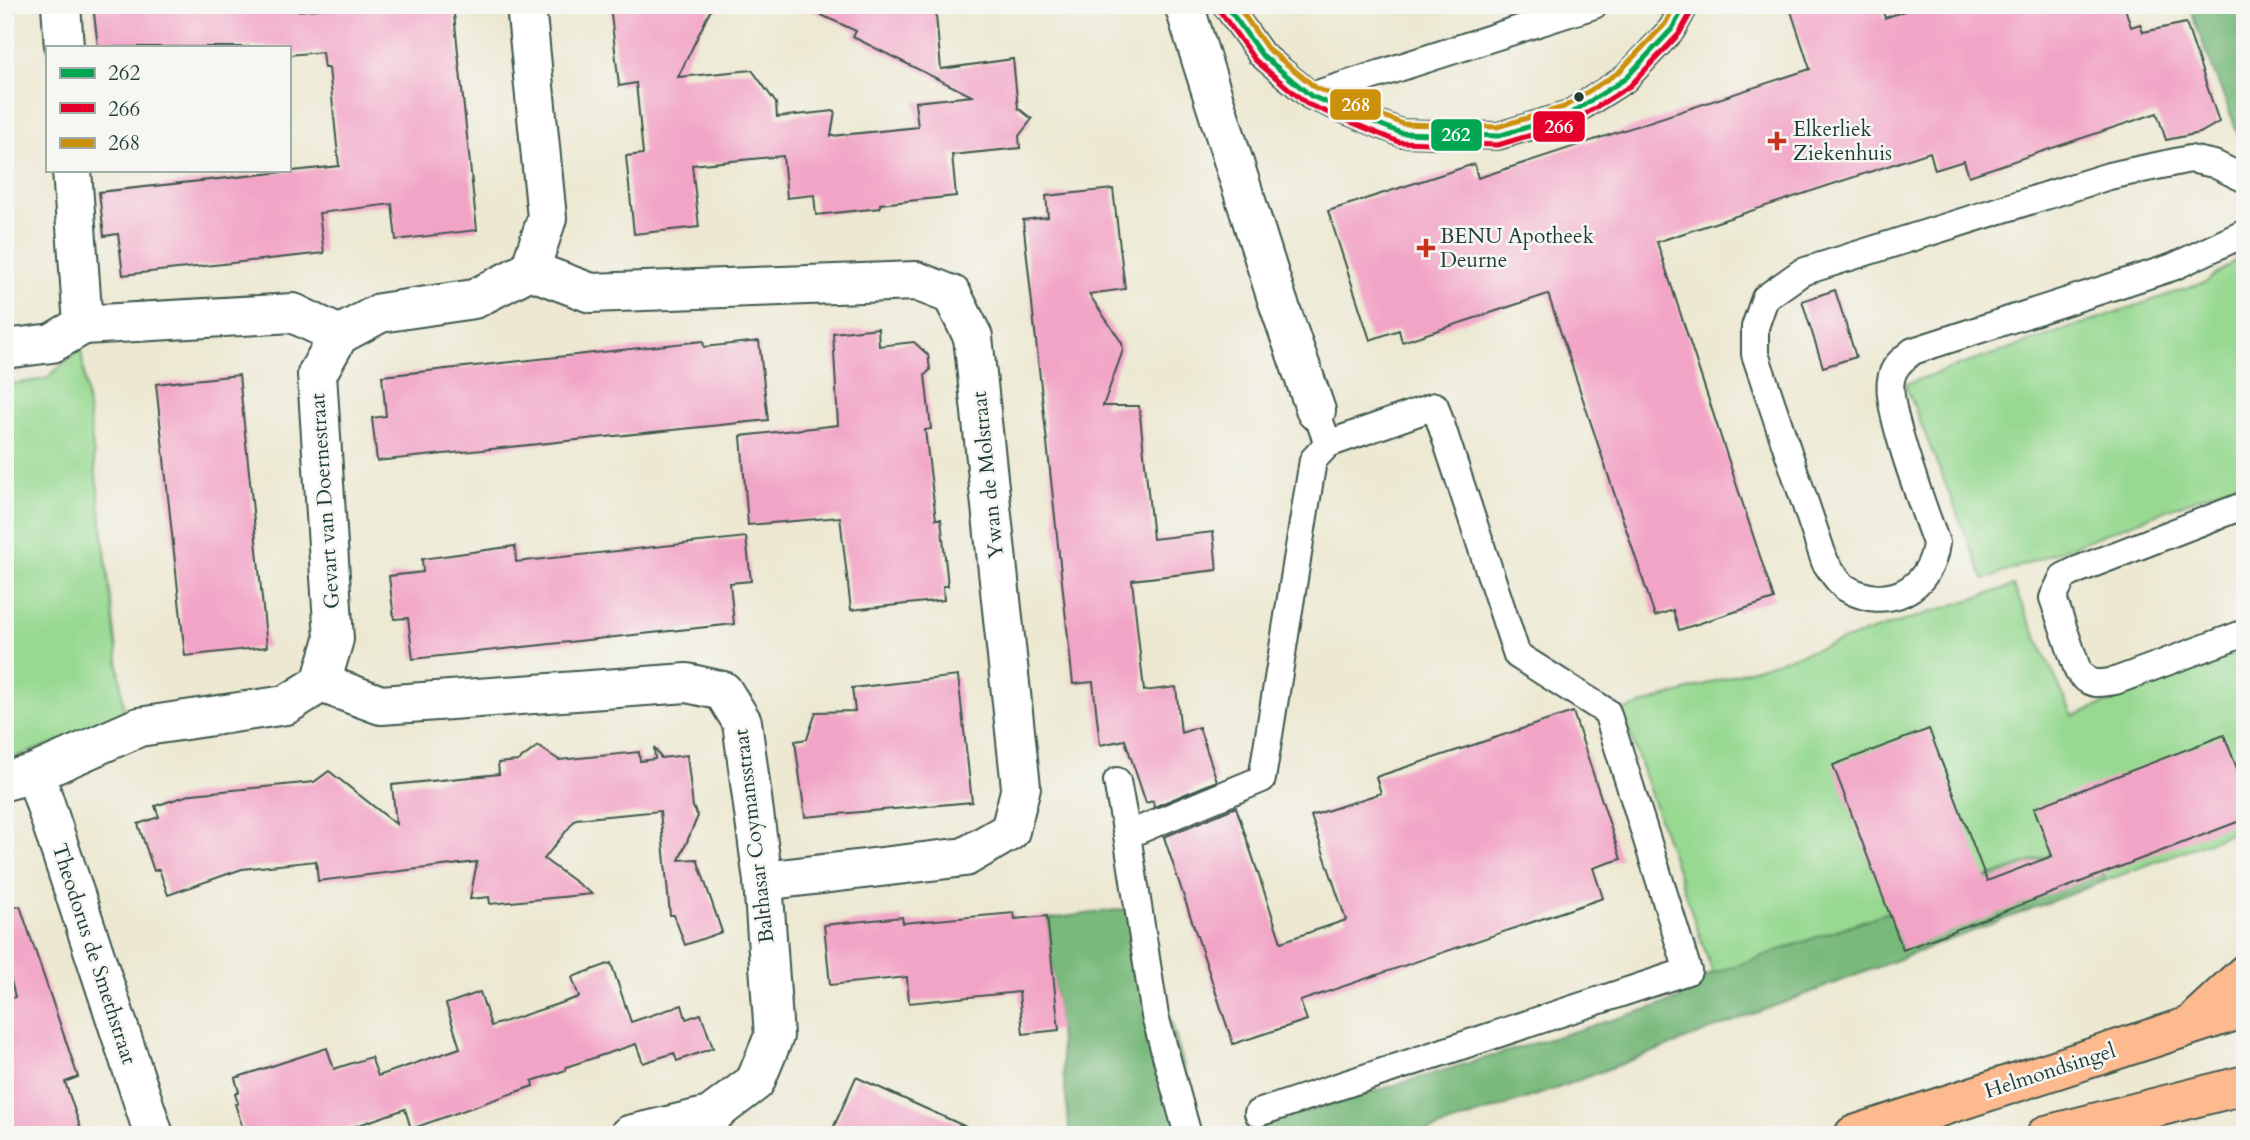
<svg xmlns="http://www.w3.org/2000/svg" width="2250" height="1140" viewBox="0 0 2250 1140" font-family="Cardo,serif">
  <rect width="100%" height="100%" fill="#f6f6f2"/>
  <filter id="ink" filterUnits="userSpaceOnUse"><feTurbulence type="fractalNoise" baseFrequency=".0143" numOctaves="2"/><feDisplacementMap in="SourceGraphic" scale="14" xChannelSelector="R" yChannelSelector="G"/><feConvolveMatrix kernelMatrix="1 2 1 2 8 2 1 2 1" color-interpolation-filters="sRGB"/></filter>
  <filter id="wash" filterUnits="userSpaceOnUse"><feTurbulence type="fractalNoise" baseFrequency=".00686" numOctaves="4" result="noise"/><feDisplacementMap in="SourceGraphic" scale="28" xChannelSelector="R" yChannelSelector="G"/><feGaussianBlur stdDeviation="1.57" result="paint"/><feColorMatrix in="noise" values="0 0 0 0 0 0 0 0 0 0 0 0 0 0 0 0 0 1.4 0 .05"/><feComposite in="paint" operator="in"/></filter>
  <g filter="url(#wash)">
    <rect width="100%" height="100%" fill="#ece8d1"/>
    <!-- green -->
    <g fill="#97d991" stroke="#5b8b62" stroke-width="2">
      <path d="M2245,253v227l-261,100 -79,-196 301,-102z"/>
      <path d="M81,348l44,371 -120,41v-375l41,-6z"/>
      <path d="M2013,586l60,130 172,-66v178l-140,53 -9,-41 -383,134 -91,-263z"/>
    </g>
    <!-- forest -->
    <g fill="#79b97b" stroke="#4c7b58" stroke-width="2">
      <path d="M2190,5h55v146l-49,-125z"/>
      <path d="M2096,839l9,42 -550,208 -138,46h-188l449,-135 8,-17z"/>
      <path d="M1138,907l66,228h-134l-23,-216z"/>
    </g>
    <g id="blocks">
      <!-- building -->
      <g fill="#f2a4c6">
        <path d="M93,5h203l1,6 61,-6h95l24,225 -81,10 -4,-36 -73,9 5,40 -201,22 -5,-41 -14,2 -5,-44 240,-26 -10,-98h-5l-2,-16 -33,3v-8h-191z"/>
        <path d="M610,5h103l-35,72 74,-7 24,33 1,14 58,-6 -4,25 87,-9 -3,-25 57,-6 -119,-59 3,-6 -56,-26h135l6,64 72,-10 5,49 14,11 -13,17 1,12 -68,7 4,41 -76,8v4l-64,7 -2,-20 -27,3 -4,-42 -91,9 7,62 -65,7 -8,-78 17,-2 -7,-71 -17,3z"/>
        <path d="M1789,5h92l4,13 36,-13h203l7,22 9,-3 3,8 43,-9 33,99 -19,11 -34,7 -9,-27 -188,63 -5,-15 -29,9 -5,-18 -273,90 117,357 -95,31 -6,-20 -18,6 -107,-322 -146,48 -3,-12 -29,10 -42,-129 146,-47 4,14 332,-109z"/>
        <path d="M1113,189l12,100 -36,5 33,49 1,7 -20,56h36l14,133 60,-7 4,38 -85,10 12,111 32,-4 5,46 18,-6 18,54 -63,26 -1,-6 -7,2 -21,-63 -25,5 -7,-63 -20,2 -50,-464 25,-3 -2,-21z"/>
        <path d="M1835,290l21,67 -33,10 -21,-66z"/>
        <path d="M878,328l1,18 35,-4 14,13 2,15 -5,5 6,54 -6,1 11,89h5l7,67h-5l1,14 -93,10 -11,-93 -92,8 -7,-89 97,-11 -5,-92z"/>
        <path d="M703,341l1,6 55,-6 9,79 -391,41 -5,-43 14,-2 -4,-40z"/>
        <path d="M239,375l28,272 -82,9 -29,-272z"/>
        <path d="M746,537l5,44 -21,2 4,41 -321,35 -5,-41 -14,1 -5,-43 34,-4 -1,-13 93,-13 1,16z"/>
        <path d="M958,676l14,126 -167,15 -10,-76 12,-2 9,-27 39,-1 -3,-23z"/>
        <path d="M1573,712l48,147 -28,9 10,30 -303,103 7,19 -74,24 -69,-207 72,-30 45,135 65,-22 -35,-104 70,-23 -5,-16z"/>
        <path d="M1929,729l58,152 65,-25 -18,-48 190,-73 21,54v30l-342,131 -70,-185z"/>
        <path d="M538,746l21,14 80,-8 1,9 15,-2 -1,-12 7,11 26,-3 6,52 5,9 -19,44 18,-1 25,73 -37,13 -11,-30h-4l-10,-104 -84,8 -32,40 48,35 -102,10 -1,-7 -19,2 7,-37 -159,19 -2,-20 -74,8 -74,26 -9,-26 -5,2 -16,-47 21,-7 -4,-11 37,-12 122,-12 15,-11 67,53 -4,-39 107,-11 -1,-11 20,-2z"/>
        <path d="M20,906l58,171 -13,5 18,53h-78v-134l10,-4 -10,-40v-47z"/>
        <path d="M1014,913l1,6 32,-3 12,114 -36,4 -4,-42 -110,11 -2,-26 -77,8 -6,-60 78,-8 1,6z"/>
        <path d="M611,963l20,59 51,-17 4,14 15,-5 12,34 -36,13 -3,-8 -31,10 -7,-19 -70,23v3l-34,11 1,5 -122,43 -6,-20 -75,26h-85l-10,-31 3,-1 -3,-9 4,-2 -4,-14 92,-30 7,21 37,-12 7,19 82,-28 -14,-44 34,-12 11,34 88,-29 -7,-20z"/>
        <path d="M856,1077l128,58h-154z"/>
      </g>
    </g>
  </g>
  <g filter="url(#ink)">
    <use href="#blocks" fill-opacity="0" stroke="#3e574c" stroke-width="2"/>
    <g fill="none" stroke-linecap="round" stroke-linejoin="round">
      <!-- lane casing -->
      <g stroke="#3e574c" stroke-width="30">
        <g id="lane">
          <path d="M1226,5l35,49 50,42 90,37 97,3 70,-21 57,-36 47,-50 13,-24"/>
          <path d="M1311,96l283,-91"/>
          <path d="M2245,179l-31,-15 -24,-5 -81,17 -307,96 -37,26 -10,29v27l70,208c6,8 13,21 21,26 40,24 85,2 90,-45 -11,-32 -51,-135 -45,-163 2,-14 12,-21 22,-29l260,-84 72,-34"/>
          <path d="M2245,505l-168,65 -14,7 -10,21 25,73c11,15 20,13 37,10l130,-48"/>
          <path d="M1117,781l10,54"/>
          <path d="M1258,1113l430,-142 -81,-259 -90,-57 -82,-249 -107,38 -12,-33"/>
          <path d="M1188,1135l-33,-119 -28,-181 135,-56 51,-319 15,-16"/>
        </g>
      </g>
      <!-- street casing -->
      <g stroke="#3e574c" stroke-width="42">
        <g id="street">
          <path d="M61,5l3,42"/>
          <path d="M1184,5l92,291 40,115"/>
          <path d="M530,270l61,23 325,-12 36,14 21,42 48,450 -11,44 -45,26 -202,24"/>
          <path d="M83,325l210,-12 46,22"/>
          <path d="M5,349l47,-6 31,-18 -11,-155"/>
          <path d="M321,683l60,22 306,-22 36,8 19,31 21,159 11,155 -19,46 -45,34 -81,19"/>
          <path d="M35,773l119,362"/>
          <path d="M5,781l30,-8 104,-46 147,-22 35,-22 13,-44 -17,-265 22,-39 41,-22 94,-14 56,-29 17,-52 -21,-213"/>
        </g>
      </g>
      <!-- primary casing -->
      <g stroke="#3e574c" stroke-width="42">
        <g id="primary">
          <path d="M2198,1018l47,-44"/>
          <path d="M1854,1135l391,-127"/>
          <path d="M2046,1135l199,-50"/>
        </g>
      </g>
      <!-- lane -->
      <use href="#lane" stroke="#fff" stroke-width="26"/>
      <!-- street -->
      <use href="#street" stroke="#fff" stroke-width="38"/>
      <!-- primary -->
      <use href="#primary" stroke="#fcba8e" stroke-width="38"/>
      <!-- bus-1 casing -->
      <g stroke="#f6f6f2" stroke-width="10">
        <path id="bus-1" d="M1226,5l35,49 50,42 90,37 97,3 70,-21 57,-36 47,-50 13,-24"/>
      </g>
      <!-- bus-2 casing -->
      <g stroke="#f6f6f2" stroke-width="10">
        <path id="bus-2" d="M1219,10l36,50 52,44 92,38 99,3 73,-22 59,-37 49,-52 14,-25"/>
      </g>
      <!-- bus-3 casing -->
      <g stroke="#f6f6f2" stroke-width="10">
        <path id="bus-3" d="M1237,5l30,43 49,40 87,36 94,3 67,-20 55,-35 46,-48 10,-19"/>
      </g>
      <!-- bus-1 -->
      <use href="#bus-1" stroke="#00a651" stroke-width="5"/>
      <!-- bus-2 -->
      <use href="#bus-2" stroke="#e4002b" stroke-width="5"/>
      <!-- bus-3 -->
      <use href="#bus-3" stroke="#cc910a" stroke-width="5"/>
    </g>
  </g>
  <!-- markers -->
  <circle fill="#1f3d34" stroke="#f6f6f2" stroke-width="2.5" cx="1579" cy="97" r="6"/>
  <g fill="#c8321e" stroke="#f6f6f2" stroke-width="2.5">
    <path d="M1773.5 130.5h7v7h7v7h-7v7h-7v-7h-7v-7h7z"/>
    <path d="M1422.5 237.5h7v7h7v7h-7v7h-7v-7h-7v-7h7z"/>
  </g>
  <g text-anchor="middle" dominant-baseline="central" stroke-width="5" stroke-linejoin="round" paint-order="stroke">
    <!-- poi labels -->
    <g font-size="21" fill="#1f3d34" stroke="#f6f6f2" text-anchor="start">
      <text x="1793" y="129">Elkerliek<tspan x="1793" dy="24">Ziekenhuis</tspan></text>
      <text x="1440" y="236">BENU Apotheek<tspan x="1440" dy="24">Deurne</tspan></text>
    </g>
    <!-- street labels -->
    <g font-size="21" fill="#1f3d34" stroke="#f6f6f2">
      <text transform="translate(988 475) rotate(-96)">Ywan de Molstraat</text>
      <text transform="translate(325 501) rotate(-94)">Gevart van Doernestraat</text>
      <text transform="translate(754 836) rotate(-97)">Balthasar Coymansstraat</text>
      <text transform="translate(94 954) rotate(72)">Theodorus de Smethstraat</text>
      <text transform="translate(2050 1071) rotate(-18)">Helmondsingel</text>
    </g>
  </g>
  <g stroke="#f6f6f2" stroke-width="2.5">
    <rect x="1329" y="88" width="53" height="33" rx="7" fill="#cc910a"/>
    <rect x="1532" y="110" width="54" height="33" rx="7" fill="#e4002b"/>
    <rect x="1430" y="118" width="53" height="34" rx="7" fill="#00a651"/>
  </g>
  <g font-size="19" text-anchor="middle" font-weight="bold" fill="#fff">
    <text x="1356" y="111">268</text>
    <text x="1559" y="133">266</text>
    <text x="1456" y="141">262</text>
  </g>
  <!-- margin -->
  <rect width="2250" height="1140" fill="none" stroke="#f6f6f2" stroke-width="28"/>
  <!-- legend -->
  <rect x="46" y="46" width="245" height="126" fill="#f6f6f2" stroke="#a0aca6" stroke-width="2"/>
  <rect x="60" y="68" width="35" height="10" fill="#00a651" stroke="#a0aca6" stroke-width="2"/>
  <text x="108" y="80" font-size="21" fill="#1f3d34">262</text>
  <rect x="60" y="103" width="35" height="10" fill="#e4002b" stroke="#a0aca6" stroke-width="2"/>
  <text x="108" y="116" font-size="21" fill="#1f3d34">266</text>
  <rect x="60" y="138" width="35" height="10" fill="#cc910a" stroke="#a0aca6" stroke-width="2"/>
  <text x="108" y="150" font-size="21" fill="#1f3d34">268</text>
</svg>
